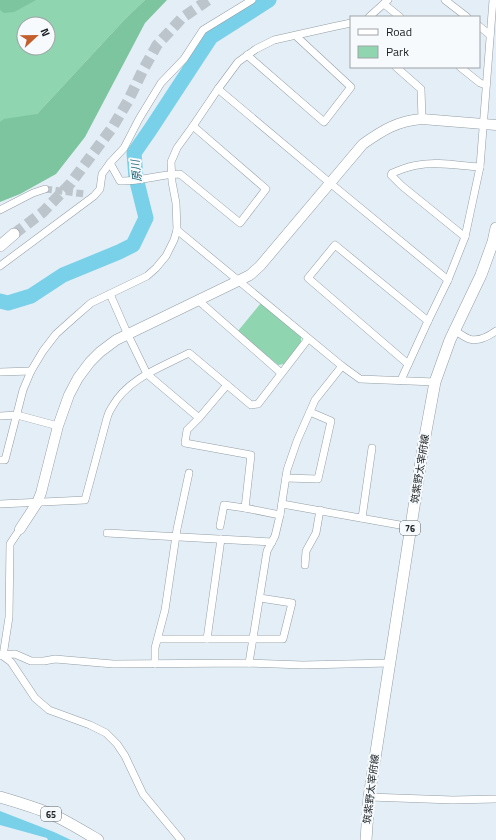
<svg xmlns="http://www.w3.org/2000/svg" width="496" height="840" viewBox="0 0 496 840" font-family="'Titillium Web','Noto Sans JP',sans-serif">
  <rect width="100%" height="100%" fill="#e4eef6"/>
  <!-- green -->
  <g fill="#8fd5af" fill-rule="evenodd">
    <path d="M0,0h145l-19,18 -89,96 -37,23zM24,24h24v24h-24z"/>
    <path d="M261,303l40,34v6l-17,21 -6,1 -40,-34z"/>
  </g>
  <!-- forest -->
  <g fill="#7cc59f">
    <path d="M0,0h36l-22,12 -10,1 -4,-3z"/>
    <path d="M145,0h22l-22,23 -60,114 -29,37 -36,20 -20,8v-80l4,-3 33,-5 89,-96z"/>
  </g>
  <!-- water -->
  <path fill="#78d0e9" d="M0,811l54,21 17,8h-23l-1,-2 -47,-13z"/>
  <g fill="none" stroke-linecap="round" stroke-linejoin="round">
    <!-- river -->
    <path stroke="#78d0e9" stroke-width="15" d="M0,301l8,2 23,-7 32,-21 56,-23 14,-7 13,-27 -10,-40 -2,-25 16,-23 61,-93 58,-37"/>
    <!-- street-tunnel -->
    <path stroke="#bcc5cc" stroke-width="7" stroke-dasharray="7 3.5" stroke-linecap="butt" d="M45,189l40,5"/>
    <!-- primary-tunnel -->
    <path stroke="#bcc5cc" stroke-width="11" stroke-dasharray="11 5.5" stroke-linecap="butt" d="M14,234l29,-22 27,-28 42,-56 16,-27 15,-31 14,-25 14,-15 11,-12 26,-18"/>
    <!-- street casing -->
    <g stroke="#949ea5" stroke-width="8">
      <g id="street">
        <path d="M445,0l22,17"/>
        <path d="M384,4l16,13"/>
        <path d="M369,17l19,-17"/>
        <path d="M479,26l11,9"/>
        <path d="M247,55l77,67 27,-35 -55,-51"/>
        <path d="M396,67l25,22 1,30"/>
        <path d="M460,67l20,16 6,2"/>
        <path d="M218,89l112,94 118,97"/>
        <path d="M110,163l10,18c20,1 40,-7 60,-7l60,49 26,-34 -73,-63"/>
        <path d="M0,210l33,-17 12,-4"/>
        <path d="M177,230l165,136 18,13 75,3"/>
        <path d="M465,237l-63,-51 -11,-11 1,-2c8,-3 17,-7 26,-8 19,-4 43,1 62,2"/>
        <path d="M0,266l94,-70 6,-7 2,-15 8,-11 14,-15 15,-29 22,-36 23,-24 19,-29 49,-30"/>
        <path d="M110,294l18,41 19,39 52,44 28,-33"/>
        <path d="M199,301l82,72"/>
        <path d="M455,331c4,2 9,6 14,8 9,3 20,-3 27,-8"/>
        <path d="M408,364l-100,-86 27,-33 93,76"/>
        <path d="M0,372l31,-1"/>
        <path d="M401,380l27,-59 20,-41 17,-43 15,-70 13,-167"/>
        <path d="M0,416l17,-1 41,11"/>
        <path d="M199,418l-12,12 -2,13 66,12 -6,53"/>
        <path d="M0,460h5l18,-70 8,-19 12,-20 13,-17 19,-17 16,-14 56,-27 9,-8 10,-12 8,-16 3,-10 -1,-27 -4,-21 -1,-20 6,-14 16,-22 25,-37 20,-27 18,-13 18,-9 58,-13 19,-4"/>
        <path d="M286,478l32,1 13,-58 -21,-9"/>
        <path d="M0,504l85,-4 22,-82c1,-4 3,-8 5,-11 16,-29 50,-40 77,-54l62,52 7,-1 50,-65"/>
        <path d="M282,504l129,23"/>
        <path d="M362,518l10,-70"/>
        <path d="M220,526l4,-21 21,3 35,7"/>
        <path d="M107,533l165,9"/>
        <path d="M305,565l1,-14 10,-18 4,-23"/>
        <path d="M158,639h125l9,-36 -32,-5"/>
        <path d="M207,639l14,-100"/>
        <path d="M0,655l15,-1 16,7h13l11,-2 58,5 136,-1 54,2 87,-2"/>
        <path d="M3,656l8,6 24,36 14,12 41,15 16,8 11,11 8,12 18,38 38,46"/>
        <path d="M3,656l6,-39 1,-73 10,-15"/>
        <path d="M249,663l18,-112 8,-15 5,-21 7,-45 10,-29 18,-41 27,-34"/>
        <path d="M155,664v-16l10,-38 12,-81 12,-56"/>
        <path d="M369,797l84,3 43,-1"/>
      </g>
    </g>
    <!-- secondary casing -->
    <g stroke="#949ea5" stroke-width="11">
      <path id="secondary" d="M20,529l17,-26 4,-10 17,-67 11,-31 9,-17 12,-16 10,-10 16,-12 122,-59 12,-6 10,-9 103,-122c20,-14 34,-23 59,-25l74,6"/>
    </g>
    <!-- primary casing -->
    <g stroke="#949ea5" stroke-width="12">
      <g id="primary">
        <path d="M0,246l14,-12"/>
        <path d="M0,797c17,5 34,10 51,17 16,7 32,17 47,26"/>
        <path d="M366,840l3,-43 55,-355 11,-60 15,-42 31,-65 12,-33 3,-14"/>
      </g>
    </g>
    <!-- street -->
    <use href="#street" stroke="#fff" stroke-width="7"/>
    <!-- secondary -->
    <use href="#secondary" stroke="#fff" stroke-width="10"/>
    <!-- primary -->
    <use href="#primary" stroke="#fff" stroke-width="11"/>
  </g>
  <g text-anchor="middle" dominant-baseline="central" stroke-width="4" stroke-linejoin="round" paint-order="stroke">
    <!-- shield labels -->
    <g fill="#f6fafd" stroke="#5d6164" stroke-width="1">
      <rect x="400" y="521" width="20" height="14" rx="3"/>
      <rect x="41" y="807" width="20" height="14" rx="3"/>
    </g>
    <g font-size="9" font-weight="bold" fill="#1c2023">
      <text x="410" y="528">76</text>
      <text x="51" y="814">65</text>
    </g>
    <!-- street labels -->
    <g font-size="10" fill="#1c2023" stroke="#f6fafd">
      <text transform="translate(420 469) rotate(-81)">筑紫野太宰府線</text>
      <text transform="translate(371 789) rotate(-83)">筑紫野太宰府線</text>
    </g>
    <!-- water labels -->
    <g font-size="11" font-style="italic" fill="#175f71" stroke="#f6fafd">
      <text transform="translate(136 171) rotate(-96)">原川</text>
    </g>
  </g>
  <!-- legend -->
  <rect x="350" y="16" width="130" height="52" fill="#f6fafd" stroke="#9fa3a6"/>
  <rect x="358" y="29" width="20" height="6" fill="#ffffff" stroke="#9fa3a6"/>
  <text x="386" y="36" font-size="12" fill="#1c2023">Road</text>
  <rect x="358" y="46" width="20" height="12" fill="#8fd5af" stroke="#9fa3a6"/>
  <text x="386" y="56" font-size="12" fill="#1c2023">Park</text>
  <!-- north arrow -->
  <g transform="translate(36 36) rotate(68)"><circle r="19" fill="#f6fafd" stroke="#9fa3a6"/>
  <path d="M0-3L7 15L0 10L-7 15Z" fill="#c35f2a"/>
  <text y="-6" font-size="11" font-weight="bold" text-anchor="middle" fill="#1c2023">N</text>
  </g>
</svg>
